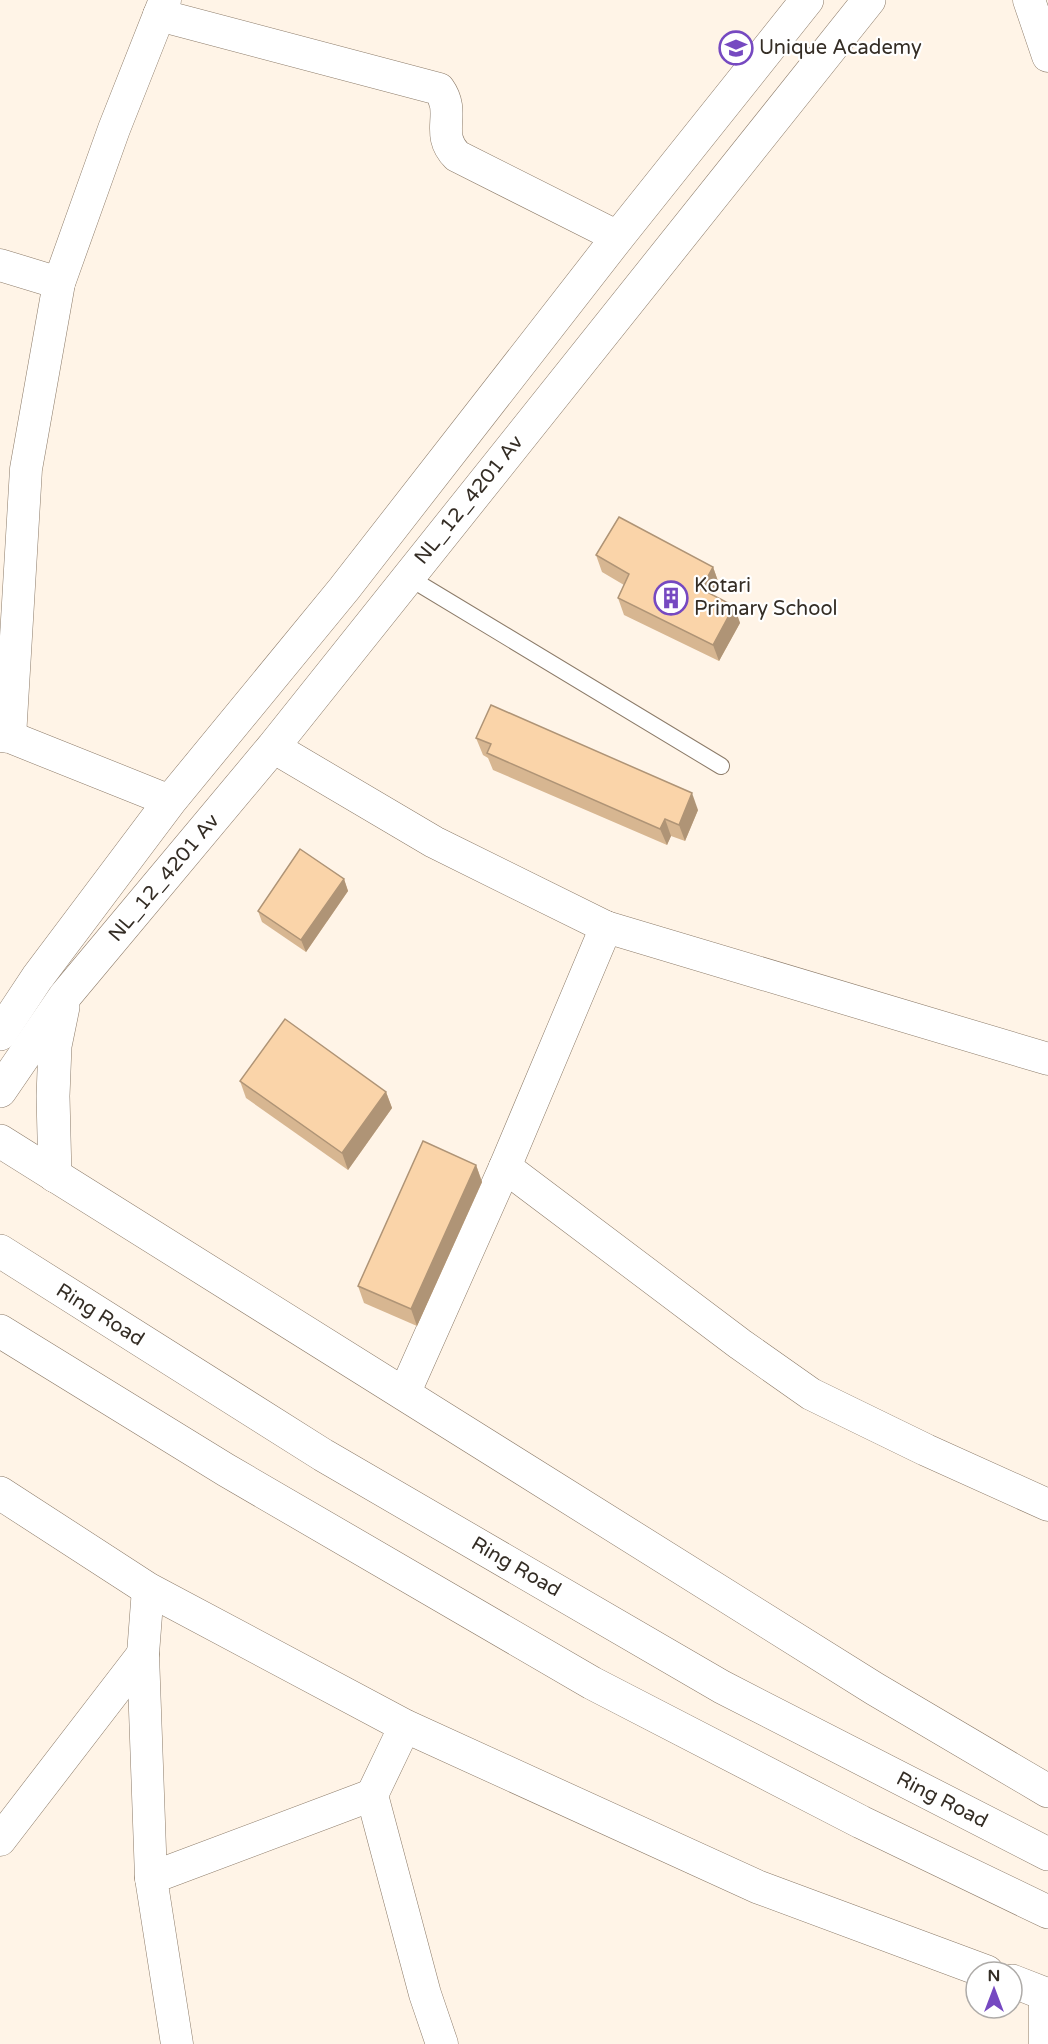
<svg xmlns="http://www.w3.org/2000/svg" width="1048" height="2044" viewBox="0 0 1048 2044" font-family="'Varela Round',sans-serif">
  <rect width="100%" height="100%" fill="#fff4e7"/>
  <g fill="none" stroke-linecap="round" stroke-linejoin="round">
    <!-- service casing -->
    <g stroke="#8c7b69" stroke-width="18">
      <path id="service" d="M408,577l313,189"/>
    </g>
    <!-- minor casing -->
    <g stroke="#8c7b69" stroke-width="33">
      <g id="minor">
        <path d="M1029,0l19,56"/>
        <path d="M159,15l280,74c18,25 -5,44 18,67l161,81"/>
        <path d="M0,265l59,18"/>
        <path d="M0,736l10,1 160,64"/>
        <path d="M10,737l16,-268 33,-186 55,-154 51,-129"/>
        <path d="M273,747l161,95 172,85 442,132"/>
        <path d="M505,1167l235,177 71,50 115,56 122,55"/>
        <path d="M404,1394l101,-227 101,-240"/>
        <path d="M148,1589l-5,65 8,224 26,166"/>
        <path d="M405,1726l-33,69 53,199 17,50"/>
        <path d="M0,1840l143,-186"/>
        <path d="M151,1878l221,-83"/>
        <path d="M1045,2044v-50"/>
      </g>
    </g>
    <!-- tertiary casing -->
    <g stroke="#8c7b69" stroke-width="34">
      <g id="tertiary">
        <path d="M0,1141l875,548 173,102"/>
        <path d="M0,1493l148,96 257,137 353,161 229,85"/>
        <path d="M1012,1981l36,14"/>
      </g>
    </g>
    <!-- primary casing -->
    <g stroke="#8c7b69" stroke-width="34">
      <g id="primary">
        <path d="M0,1034l37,-56 133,-177 174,-212 274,-352 189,-237"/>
        <path d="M0,1091l65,-95 208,-249 596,-747"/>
        <path d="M55,1176l-2,-80 2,-50 8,-39"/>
      </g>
    </g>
    <!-- trunk casing -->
    <g stroke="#8c7b69" stroke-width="34">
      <g id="trunk">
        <path d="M0,1251l323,204 399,232 326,167"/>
        <path d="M0,1331l226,139 366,213 269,139 187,90"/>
      </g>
    </g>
    <!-- service -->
    <use href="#service" stroke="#fff" stroke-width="16"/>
    <!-- minor -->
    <use href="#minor" stroke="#fff" stroke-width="32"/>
    <!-- tertiary -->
    <use href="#tertiary" stroke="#fff" stroke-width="33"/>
    <!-- primary -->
    <use href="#primary" stroke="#fff" stroke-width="33"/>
    <!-- trunk -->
    <use href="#trunk" stroke="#fff" stroke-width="33"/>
  </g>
  <!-- wall -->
  <g fill="#d7b691">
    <path d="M596,555l117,12 6,17 -7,11 22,11 6,17 -21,38 -95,-46 -6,-17 6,-13 -22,-13z"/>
    <path d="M476,738l222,72 -13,31 -14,-5 -4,9 -174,-75 -5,-12 -5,-3z"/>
    <path d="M344,879l4,12 -42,61 -44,-30 -4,-11z"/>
    <path d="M240,1081l146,11 6,16 -44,62 -102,-72z"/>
    <path d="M476,1165l6,17 -65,144 -53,-23 -6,-17z"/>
  </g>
  <!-- shaded-wall -->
  <g fill="#af9476">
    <path d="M713,567l6,17 -12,21 -6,-16z"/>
    <path d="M734,606l6,17 -21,38 -6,-16z"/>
    <path d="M692,793l6,17 -13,31 -6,-16z"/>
    <path d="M665,819l6,17 -4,9 -7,-16z"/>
    <path d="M344,879l4,12 -42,61 -5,-12z"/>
    <path d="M386,1092l6,16 -44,62 -6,-17z"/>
    <path d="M476,1165l6,17 -65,144 -6,-17z"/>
  </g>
  <!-- building -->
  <g fill="#fad4a9" stroke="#af9476" stroke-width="1.5">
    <path d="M619,517l94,50 -12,22 33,17 -21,39 -95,-47 11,-24 -33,-19z"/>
    <path d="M491,705l201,88 -13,32 -14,-6 -5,10 -173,-76 4,-9 -15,-6z"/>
    <path d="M300,849l44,30 -43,61 -43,-29z"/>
    <path d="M285,1019l101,73 -44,61 -102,-72z"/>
    <path d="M423,1141l53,24 -65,144 -53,-23z"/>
  </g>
  <!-- icons -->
  <defs>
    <g id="school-ring" transform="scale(1.725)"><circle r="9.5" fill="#fff" stroke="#7649c1" stroke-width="1.5"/><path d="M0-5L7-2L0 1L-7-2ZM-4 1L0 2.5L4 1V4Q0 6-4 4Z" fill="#7649c1"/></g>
    <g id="building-ring" transform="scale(1.725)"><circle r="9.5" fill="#fff" stroke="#7649c1" stroke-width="1.5"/><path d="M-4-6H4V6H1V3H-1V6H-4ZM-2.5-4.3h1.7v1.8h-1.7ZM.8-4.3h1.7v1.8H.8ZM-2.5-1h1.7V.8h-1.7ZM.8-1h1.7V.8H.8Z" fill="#7649c1"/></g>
  </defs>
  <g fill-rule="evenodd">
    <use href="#school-ring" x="736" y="48"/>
    <use href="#building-ring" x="671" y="598"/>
  </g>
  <g text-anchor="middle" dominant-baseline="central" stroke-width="4.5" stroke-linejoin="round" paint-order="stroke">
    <!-- poi labels -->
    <g font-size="20" fill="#342d25" stroke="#fff" text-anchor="start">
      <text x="759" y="48">Unique Academy</text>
      <text x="694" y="586">Kotari<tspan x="694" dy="23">Primary School</tspan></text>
    </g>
    <!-- street labels -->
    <g font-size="20" fill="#342d25" stroke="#fff">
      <text transform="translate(469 500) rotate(-51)">NL_12_4201 Av</text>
      <text transform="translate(164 878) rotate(-50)">NL_12_4201 Av</text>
      <text transform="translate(100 1315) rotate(32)">Ring Road</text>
      <text transform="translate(516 1567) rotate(30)">Ring Road</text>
      <text transform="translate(942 1800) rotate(27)">Ring Road</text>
    </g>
  </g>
  <!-- north arrow -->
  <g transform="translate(994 1990)"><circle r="28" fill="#ffffff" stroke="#aeaba8" stroke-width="1.5"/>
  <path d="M0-4.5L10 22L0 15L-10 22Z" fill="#7649c1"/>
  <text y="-9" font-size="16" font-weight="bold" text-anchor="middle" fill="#342d25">N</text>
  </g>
</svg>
